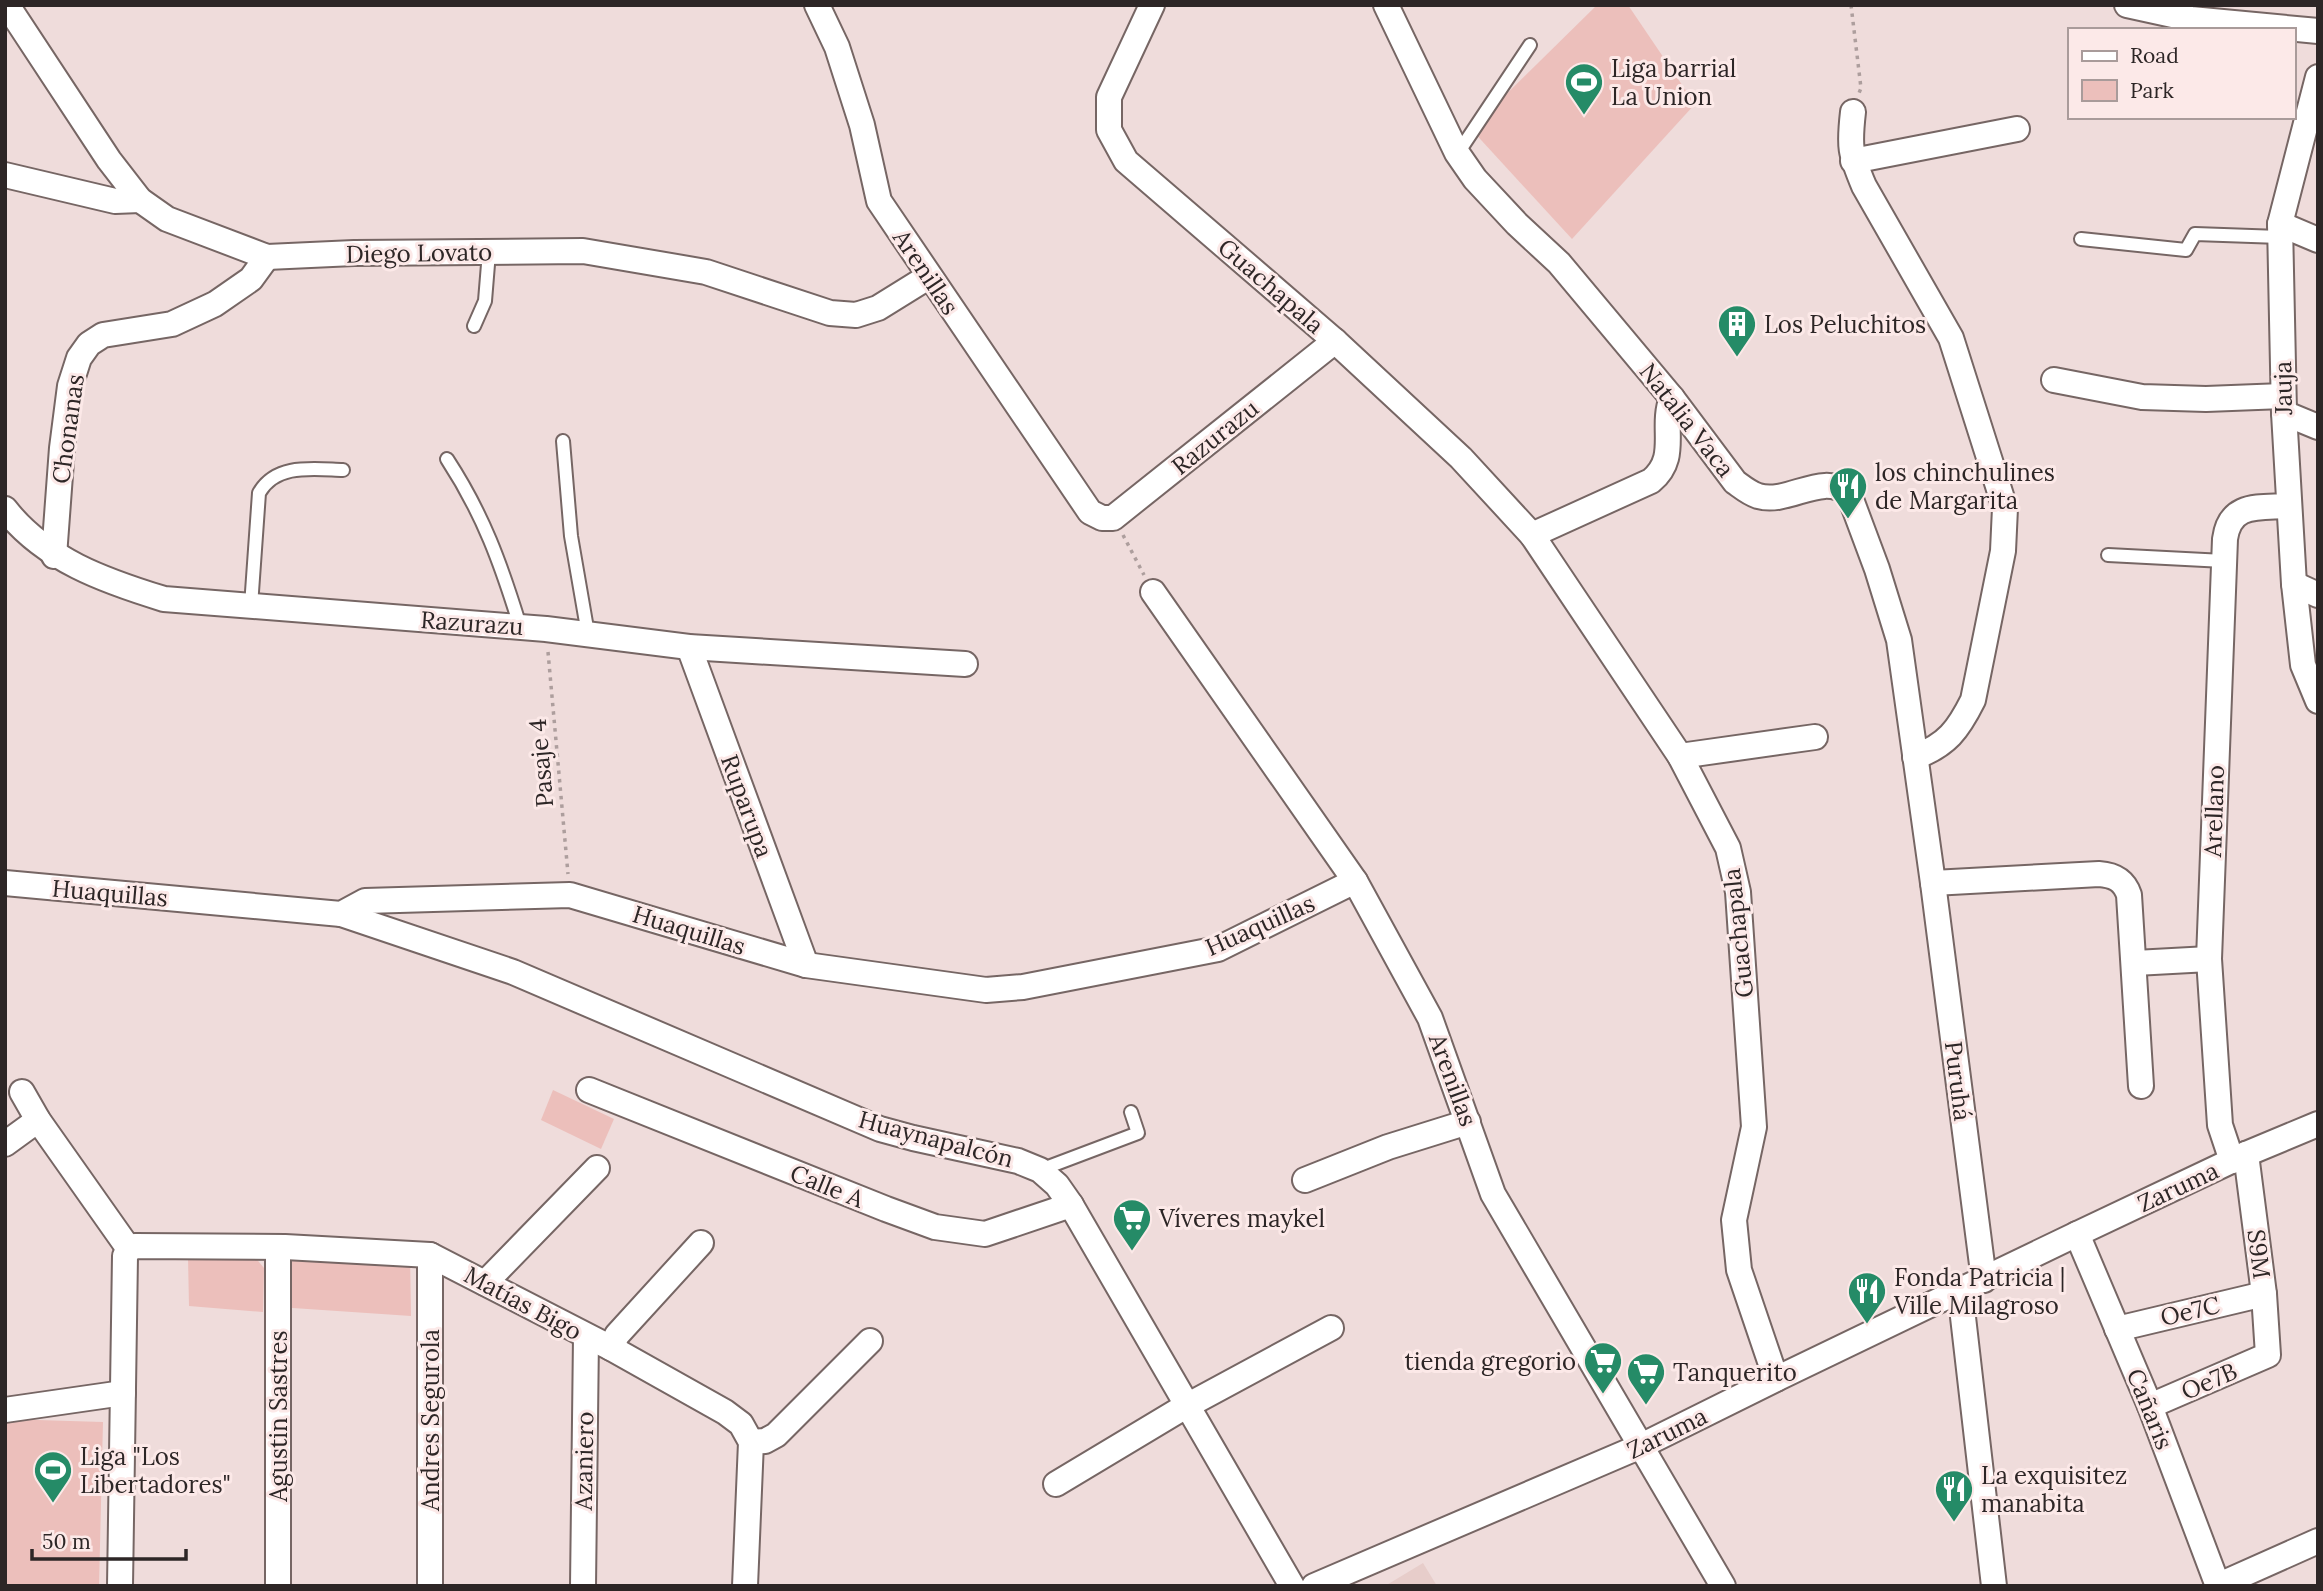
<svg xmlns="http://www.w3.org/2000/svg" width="2323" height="1591" viewBox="0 0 2323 1591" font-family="Lora,serif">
  <rect width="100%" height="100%" fill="#efdcdb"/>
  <!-- built -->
  <path fill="#e7cdca" d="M1423,1563l14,23h-52z"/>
  <!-- green -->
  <g fill="#ecbfbb">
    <path d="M1597,5h31l67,99 -123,135 -101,-110z"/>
    <path d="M553,1090l61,29 -13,30 -60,-29z"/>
    <path d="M285,1247l125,7 1,62 -133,-9z"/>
    <path d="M254,1256l10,12 -1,44 -74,-6 -1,-49z"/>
    <path d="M5,1419l98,3 -4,164h-94z"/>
  </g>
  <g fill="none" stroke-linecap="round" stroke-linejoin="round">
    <!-- lane casing -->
    <g stroke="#766664" stroke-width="16">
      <g id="lane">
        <path d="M1458,153l72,-108"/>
        <path d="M2081,239l105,11 9,-16 85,3"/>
        <path d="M474,326l11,-25 4,-49"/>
        <path d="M563,441l8,95 17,98"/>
        <path d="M447,459c36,55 54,105 73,167"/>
        <path d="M2108,555l116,6"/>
        <path d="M251,606l8,-113c17,-30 54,-24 84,-23"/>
        <path d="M1040,1170l98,-37 -7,-21"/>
      </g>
    </g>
    <!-- street casing -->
    <g stroke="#766664" stroke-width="28">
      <g id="street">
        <path d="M7,5l102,155 31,40 27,19 100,38 87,-4 229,-2 123,21 124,41 26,2 22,-7 50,-31"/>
        <path d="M817,5l20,42 25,78 17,76 211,311 12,6h11l222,-177"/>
        <path d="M1152,5l-43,92v33l17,31 209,180 126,117 71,77"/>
        <path d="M1386,5l71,148 18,26 42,45 42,39 113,135 63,84c7,5 14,11 23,14 31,9 64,-25 91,-2l28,75 22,71 34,243 51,397"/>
        <path d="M2127,5l64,14 127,12"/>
        <path d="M2318,77l-38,147 4,189 10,171 9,81 15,36"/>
        <path d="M1853,112c-4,35 -3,41 11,74l87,152 54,170 -2,43 -30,149c-15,30 -26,45 -58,57"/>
        <path d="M1853,161l164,-32"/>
        <path d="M5,175l110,26 25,-1"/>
        <path d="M2280,224l38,16"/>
        <path d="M2054,380l88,17 64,2 77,-3"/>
        <path d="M1672,398c-12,30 8,59 -21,83l-119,54 148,221 48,92 10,44 16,235 -20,93 5,50 37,109"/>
        <path d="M2284,413l34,14"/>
        <path d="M5,509c40,51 100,72 159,90l382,30 143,18 276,17"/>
        <path d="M54,556l8,-108 8,-62 9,-28 10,-14 14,-9 69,-11 43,-20 36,-25 16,-22"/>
        <path d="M2294,584l24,11"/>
        <path d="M1153,592l202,289 75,137 63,176 230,392"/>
        <path d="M689,647l117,318"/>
        <path d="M1680,756l135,-19"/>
        <path d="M5,883l336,31 24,-13 205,-6 236,70 180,25 37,-3 195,-38 137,-68"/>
        <path d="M1933,883l166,-9c15,1 25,6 30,21l12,191"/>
        <path d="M341,914l172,58 367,157 33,9 105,23 22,9 17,15 14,20 221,381"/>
        <path d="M2135,963l74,-4"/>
        <path d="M589,1090l297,119 49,18 50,7 86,-29"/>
        <path d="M22,1092l16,28 91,129"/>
        <path d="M5,1144l33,-24"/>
        <path d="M2232,1161l-12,-36 -11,-166 16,-420c5,-37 34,-31 63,-33"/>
        <path d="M1305,1180l83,-33 80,-25"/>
        <path d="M2077,1234l73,172 68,180"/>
        <path d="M485,1283l112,-115"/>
        <path d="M1960,1291l34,295"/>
        <path d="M2117,1329l147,-35"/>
        <path d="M611,1348l6,-13 84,-92"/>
        <path d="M2150,1406l118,-51 -4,-61 -18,-140"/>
        <path d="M5,1410l118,-17"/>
        <path d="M751,1442l14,-1 11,-6 94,-94"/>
        <path d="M1056,1484l125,-75 150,-81"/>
        <path d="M120,1586l5,-330 4,-7 6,-3 150,1 145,8 181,93 114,64 16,12 10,18 -6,144"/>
        <path d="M278,1586v-339"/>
        <path d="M430,1586v-331"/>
        <path d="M583,1586l3,-249"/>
        <path d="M1314,1586l327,-140 135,-67 301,-145 169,-80 72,-30"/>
        <path d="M2217,1586l101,-45"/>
      </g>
    </g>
    <!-- path -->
    <g stroke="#ad9e9d" stroke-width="3.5" stroke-dasharray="3.5 5" stroke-linecap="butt">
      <path d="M1851,5l10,83 -2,5"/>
      <path d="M1123,535l21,40"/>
      <path d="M548,652l20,222"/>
    </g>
    <!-- lane -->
    <use href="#lane" stroke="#fff" stroke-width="12"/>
    <!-- street -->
    <use href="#street" stroke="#fff" stroke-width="24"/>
  </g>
  <!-- icons -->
  <defs>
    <g id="stadium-pin" transform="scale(2.0125)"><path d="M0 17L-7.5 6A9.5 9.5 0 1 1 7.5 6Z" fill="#258b67" stroke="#fce9e8"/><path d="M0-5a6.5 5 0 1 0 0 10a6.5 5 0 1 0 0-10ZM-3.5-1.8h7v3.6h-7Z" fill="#fff"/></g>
    <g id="building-pin" transform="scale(2.0125)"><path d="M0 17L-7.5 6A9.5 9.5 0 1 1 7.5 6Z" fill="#258b67" stroke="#fce9e8"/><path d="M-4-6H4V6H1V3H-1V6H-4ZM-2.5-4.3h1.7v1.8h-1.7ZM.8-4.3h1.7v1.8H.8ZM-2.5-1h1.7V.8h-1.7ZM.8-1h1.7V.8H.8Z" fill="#fff"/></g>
    <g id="restaurant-pin" transform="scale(2.0125)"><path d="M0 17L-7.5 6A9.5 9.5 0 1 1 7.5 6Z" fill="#258b67" stroke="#fce9e8"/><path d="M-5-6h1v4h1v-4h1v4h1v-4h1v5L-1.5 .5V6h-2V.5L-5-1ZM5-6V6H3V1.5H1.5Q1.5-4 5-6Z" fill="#fff"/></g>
    <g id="supermarket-pin" transform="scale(2.0125)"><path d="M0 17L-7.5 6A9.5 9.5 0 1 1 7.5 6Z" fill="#258b67" stroke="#fce9e8"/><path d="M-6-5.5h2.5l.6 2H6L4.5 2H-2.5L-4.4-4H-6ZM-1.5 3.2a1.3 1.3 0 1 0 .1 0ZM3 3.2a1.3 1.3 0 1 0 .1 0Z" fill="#fff"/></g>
  </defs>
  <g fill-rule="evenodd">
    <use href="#stadium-pin" x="1584" y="82"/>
    <use href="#building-pin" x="1737" y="324"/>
    <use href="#restaurant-pin" x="1848" y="486"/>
    <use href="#supermarket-pin" x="1132" y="1218"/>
    <use href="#restaurant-pin" x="1867" y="1291"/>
    <use href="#supermarket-pin" x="1603" y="1361"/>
    <use href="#supermarket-pin" x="1646" y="1372"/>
    <use href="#stadium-pin" x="53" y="1470"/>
    <use href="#restaurant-pin" x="1954" y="1489"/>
  </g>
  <g text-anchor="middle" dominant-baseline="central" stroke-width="6" stroke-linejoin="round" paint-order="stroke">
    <!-- poi labels -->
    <g font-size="24" fill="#2d2626" stroke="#fce9e8" text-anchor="start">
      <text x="1611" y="68">Liga barrial<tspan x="1611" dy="28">La Union</tspan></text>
      <text x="1764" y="324">Los Peluchitos</text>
      <text x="1875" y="472">los chinchulines<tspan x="1875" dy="28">de Margarita</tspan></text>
      <text x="1159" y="1218">Víveres maykel</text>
      <text x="1894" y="1277">Fonda Patricia |<tspan x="1894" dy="28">Ville Milagroso</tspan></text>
      <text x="1576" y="1361" text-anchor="end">tienda gregorio</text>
      <text x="1673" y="1372">Tanquerito</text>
      <text x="80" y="1456">Liga "Los<tspan x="80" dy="28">Libertadores"</tspan></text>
      <text x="1981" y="1475">La exquisitez<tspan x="1981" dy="28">manabita</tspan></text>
    </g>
    <!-- street labels -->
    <g font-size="24" fill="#2d2626" stroke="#fce9e8">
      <text transform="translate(419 253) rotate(-1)">Diego Lovato</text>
      <text transform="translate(926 272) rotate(56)">Arenillas</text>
      <text transform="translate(1271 286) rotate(41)">Guachapala</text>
      <text transform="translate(2283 388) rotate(-91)">Jauja</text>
      <text transform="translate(1687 420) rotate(52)">Natalia Vaca</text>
      <text transform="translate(68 429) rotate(-82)">Chonanas</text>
      <text transform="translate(1215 437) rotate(-39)">Razurazu</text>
      <text transform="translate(472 623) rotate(4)">Razurazu</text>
      <text transform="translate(541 763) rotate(-95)">Pasaje 4</text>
      <text transform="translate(747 806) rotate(70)">Ruparupa</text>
      <text transform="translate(2214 811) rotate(-88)">Arellano</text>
      <text transform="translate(110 893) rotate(5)">Huaquillas</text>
      <text transform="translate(1260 925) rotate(-24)">Huaquillas</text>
      <text transform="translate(689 930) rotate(17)">Huaquillas</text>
      <text transform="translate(1738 933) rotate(-96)">Guachapala</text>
      <text transform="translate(1453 1080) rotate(70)">Arenillas</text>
      <text transform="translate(1958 1081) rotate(83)">Puruhá</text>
      <text transform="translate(936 1139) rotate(15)">Huaynapalcón</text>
      <text transform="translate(827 1186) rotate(22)">Calle A</text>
      <text transform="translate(2178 1187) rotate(-25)">Zaruma</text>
      <text transform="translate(2259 1254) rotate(83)">S9M</text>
      <text transform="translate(523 1303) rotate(28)">Matías Bigo</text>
      <text transform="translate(2190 1311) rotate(-13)">Oe7C</text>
      <text transform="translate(2209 1381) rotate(-23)">Oe7B</text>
      <text transform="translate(2150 1409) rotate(68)">Cañaris</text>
      <text transform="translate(278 1416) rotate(-90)">Agustin Sastres</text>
      <text transform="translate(430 1420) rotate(-90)">Andres Segurola</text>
      <text transform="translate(1667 1433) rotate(-26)">Zaruma</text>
      <text transform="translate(584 1461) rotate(-89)">Azaniero</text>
    </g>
  </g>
  <!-- border -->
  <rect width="2323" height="1591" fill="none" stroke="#2d2626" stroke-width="14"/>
  <!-- legend -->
  <rect x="2068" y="28" width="228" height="91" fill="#fce9e8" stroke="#a99b9a" stroke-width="2"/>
  <rect x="2082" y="51" width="35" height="10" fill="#ffffff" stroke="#a99b9a" stroke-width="2"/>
  <text x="2130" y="63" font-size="21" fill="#2d2626">Road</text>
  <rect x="2082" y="80" width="35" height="21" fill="#ecbfbb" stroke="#a99b9a" stroke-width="2"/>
  <text x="2130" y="98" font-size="21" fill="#2d2626">Park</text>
  <!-- scale -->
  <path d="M32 1549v10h154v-10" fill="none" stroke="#2d2626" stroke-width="3.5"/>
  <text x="42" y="1549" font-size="21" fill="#2d2626" stroke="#fce9e8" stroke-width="5" paint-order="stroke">50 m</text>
</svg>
